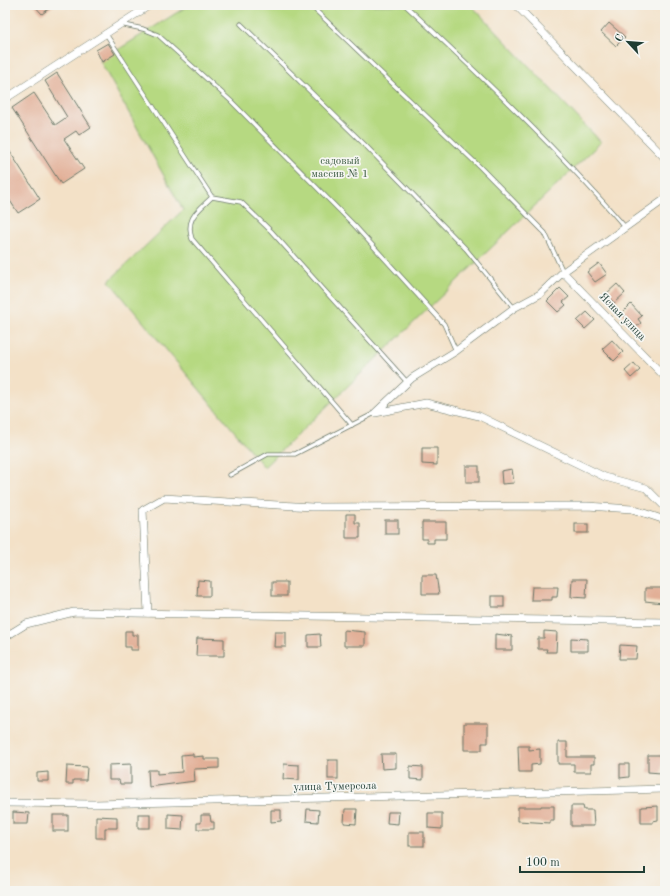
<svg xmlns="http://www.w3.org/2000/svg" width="670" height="896" viewBox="0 0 670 896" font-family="'Old Standard TT',serif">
  <rect width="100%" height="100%" fill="#f6f6f2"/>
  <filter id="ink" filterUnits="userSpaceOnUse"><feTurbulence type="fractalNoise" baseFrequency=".025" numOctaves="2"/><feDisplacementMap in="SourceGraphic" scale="8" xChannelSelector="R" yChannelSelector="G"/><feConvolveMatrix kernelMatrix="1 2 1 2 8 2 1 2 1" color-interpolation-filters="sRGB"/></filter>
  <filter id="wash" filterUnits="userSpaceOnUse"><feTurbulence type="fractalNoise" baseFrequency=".012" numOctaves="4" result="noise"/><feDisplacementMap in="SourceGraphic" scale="16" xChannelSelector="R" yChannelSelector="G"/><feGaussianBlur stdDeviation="0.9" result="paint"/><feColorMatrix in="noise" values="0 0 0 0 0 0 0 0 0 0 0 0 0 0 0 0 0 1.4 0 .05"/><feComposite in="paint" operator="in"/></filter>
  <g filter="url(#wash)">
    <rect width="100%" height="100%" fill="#f3e1c7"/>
    <!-- green -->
    <path fill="#b6d981" stroke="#6a8b5a" d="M189,5h282l130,137 -337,325 -155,-186 74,-71 -83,-149z"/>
    <g id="blocks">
      <!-- building -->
      <g fill="#e2af96">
        <path d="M34,5h20l-12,9z"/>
        <path d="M609,23l16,14 -9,9 -15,-14z"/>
        <path d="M108,43l7,11 -13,8 -6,-12z"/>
        <path d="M57,73l34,54 -12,8 -3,-4 -12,8 20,30 -23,15 -49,-76 22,-15 21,32 12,-8 -22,-36z"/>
        <path d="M5,144l35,55 -22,14 -13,-20z"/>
        <path d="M599,263l8,11 -12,8 -8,-10z"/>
        <path d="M617,284l8,9 -11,10 -8,-9z"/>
        <path d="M560,288l9,9 -6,5 3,3 -8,7 -11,-11z"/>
        <path d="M631,304l11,12 -4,3 3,4 -6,5 -13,-15z"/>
        <path d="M587,312l8,8 -10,9 -8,-8z"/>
        <path d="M612,340l11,12 -9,9 -12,-12z"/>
        <path d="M634,363l6,7 -9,8 -6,-7z"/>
        <path d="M422,448h15v17l-15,-1z"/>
        <rect x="466" y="466" width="13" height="16"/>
        <path d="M512,469l2,14 -12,1 -1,-13z"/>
        <path d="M346,514h9v9h5v15h-14z"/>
        <rect x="385" y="520" width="13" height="14"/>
        <path d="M422,522h24v17h-12v4h-7v-4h-5z"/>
        <rect x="575" y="524" width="13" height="9"/>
        <path d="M422,575h14l3,19h-17z"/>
        <path d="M572,579h15l-1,19 -15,-1z"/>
        <path d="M198,580l12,1v15h-13z"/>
        <rect x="272" y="582" width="15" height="14"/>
        <path d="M532,587h26l-1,10h-5v3h-21z"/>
        <path d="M645,588h19l-1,15 -18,-2z"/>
        <rect x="492" y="596" width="12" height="11"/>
        <path d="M344,630l21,2v14h-21z"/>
        <path d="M125,631h7v4h6v15h-7v-3h-6z"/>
        <path d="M544,631l13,1 -1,20h-10l1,-3h-9v-11h6z"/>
        <path d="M275,632h11v15h-12z"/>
        <path d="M320,634l1,13h-13v-12z"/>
        <path d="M495,634l17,2v14h-17z"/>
        <path d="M197,638l27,1v17h-28z"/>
        <path d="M571,638l17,1v12h-17z"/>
        <path d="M620,645l17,1 -1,13h-17z"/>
        <path d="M464,723h24v20h-6v7h-18z"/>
        <path d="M558,742h9v15h27v7h-3v8h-17v-8h-16z"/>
        <path d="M518,746h11v4l11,-1v15l-9,1v7h-12z"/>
        <path d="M193,754v3l11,-1v3h15v9l-25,1 1,12 -46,6 -1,-17h9v4l25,-2 -1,-17z"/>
        <path d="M381,754h15v14l-14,1z"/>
        <path d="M648,755h15l-2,18 -13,-1z"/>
        <rect x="328" y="760" width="10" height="19"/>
        <path d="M131,764v20h-11l-1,-4h-10v-15z"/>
        <path d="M284,764l15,1v15l-16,-1z"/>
        <path d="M620,764h9v13l-9,1z"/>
        <path d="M67,766l20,1 -1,13h-13v4h-7z"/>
        <path d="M410,766l13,1v13l-13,-1z"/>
        <path d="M48,772v9h-11v-8z"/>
        <path d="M541,806h13v14h-4v3l-32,-2v-14h23z"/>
        <path d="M571,806h12l1,4h9l1,16h-23z"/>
        <path d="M658,806v14l-5,1v2h-12v-16z"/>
        <path d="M307,809l12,1 -1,12 -12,-1z"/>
        <path d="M345,809h12l-1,15 -12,-1z"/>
        <path d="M271,810h10v11l-10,1z"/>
        <path d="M13,812l16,1 -1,11h-15z"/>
        <path d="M388,812h11l-1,12 -11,-1z"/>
        <path d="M428,813h14v16l-14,-1z"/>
        <rect x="138" y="814" width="12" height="14"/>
        <path d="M168,814l15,1 -1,15 -14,-1z"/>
        <rect x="53" y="815" width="15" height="16"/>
        <path d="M201,815h9l1,7h3v7h-17v-6h4z"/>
        <path d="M96,816l21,1v11h-12v10h-9z"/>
        <rect x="409" y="832" width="15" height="14"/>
      </g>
    </g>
  </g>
  <g filter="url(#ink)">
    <use href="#blocks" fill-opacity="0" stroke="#697667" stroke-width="1"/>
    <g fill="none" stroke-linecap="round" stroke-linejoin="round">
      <!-- service casing -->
      <g stroke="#697667" stroke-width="5">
        <g id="service">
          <path d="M310,5l170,162 65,66 18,39"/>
          <path d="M405,5c76,71 152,143 220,222"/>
          <path d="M120,24l23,5 15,6 73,66 123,124 90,99 12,27"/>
          <path d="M241,24l123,120 102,105 48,59"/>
          <path d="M106,34l106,163"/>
          <path d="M352,425l-160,-186c-7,-21 6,-28 20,-42l29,5 30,29 136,151"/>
          <path d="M230,475l38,-21h27l80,-41"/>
        </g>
      </g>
      <!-- minor casing -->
      <g stroke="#697667" stroke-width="8">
        <g id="minor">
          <path d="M516,5l149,153"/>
          <path d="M5,99l145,-94"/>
          <path d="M665,199l-102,73 -23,22 -26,14 -58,43 -44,27 -37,35 51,-10 53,13 126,61 41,11 19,19"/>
          <path d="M563,272l102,105"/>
          <path d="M148,613l-5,-103 21,-12 148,9 275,-1 45,3 33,11"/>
          <path d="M5,637l21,-13 48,-12 591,10"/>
          <path d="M5,803l90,1 570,-15"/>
        </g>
      </g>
      <!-- service -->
      <use href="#service" stroke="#fff" stroke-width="3.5"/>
      <!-- minor -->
      <use href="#minor" stroke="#fff" stroke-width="7"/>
    </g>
  </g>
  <g text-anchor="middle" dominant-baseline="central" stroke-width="3.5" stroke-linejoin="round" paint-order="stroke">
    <!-- park labels -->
    <g font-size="11" fill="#3d5c43" stroke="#f6f6f2">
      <text x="340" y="161">садовый<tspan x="340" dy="13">массив № 1</tspan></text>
    </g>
    <!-- street labels -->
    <g font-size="11" fill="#1f3d34" stroke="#f6f6f2">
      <text transform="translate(622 317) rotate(46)">Ясная улица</text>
      <text transform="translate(335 787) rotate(-1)">улица Тумерсола</text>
    </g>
  </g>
  <!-- margin -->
  <rect width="670" height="896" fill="none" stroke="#f6f6f2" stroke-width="20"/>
  <!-- north arrow -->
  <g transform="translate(628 42) rotate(296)" stroke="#f6f6f2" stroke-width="3" paint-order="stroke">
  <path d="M0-3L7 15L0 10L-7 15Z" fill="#1f3d34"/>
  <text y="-6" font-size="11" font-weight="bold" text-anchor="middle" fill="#1f3d34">С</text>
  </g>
  <!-- scale -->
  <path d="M520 866v6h124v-6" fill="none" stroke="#1f3d34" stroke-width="2"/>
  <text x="526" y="866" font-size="12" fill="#1f3d34" stroke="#f6f6f2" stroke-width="3" paint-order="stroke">100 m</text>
</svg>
